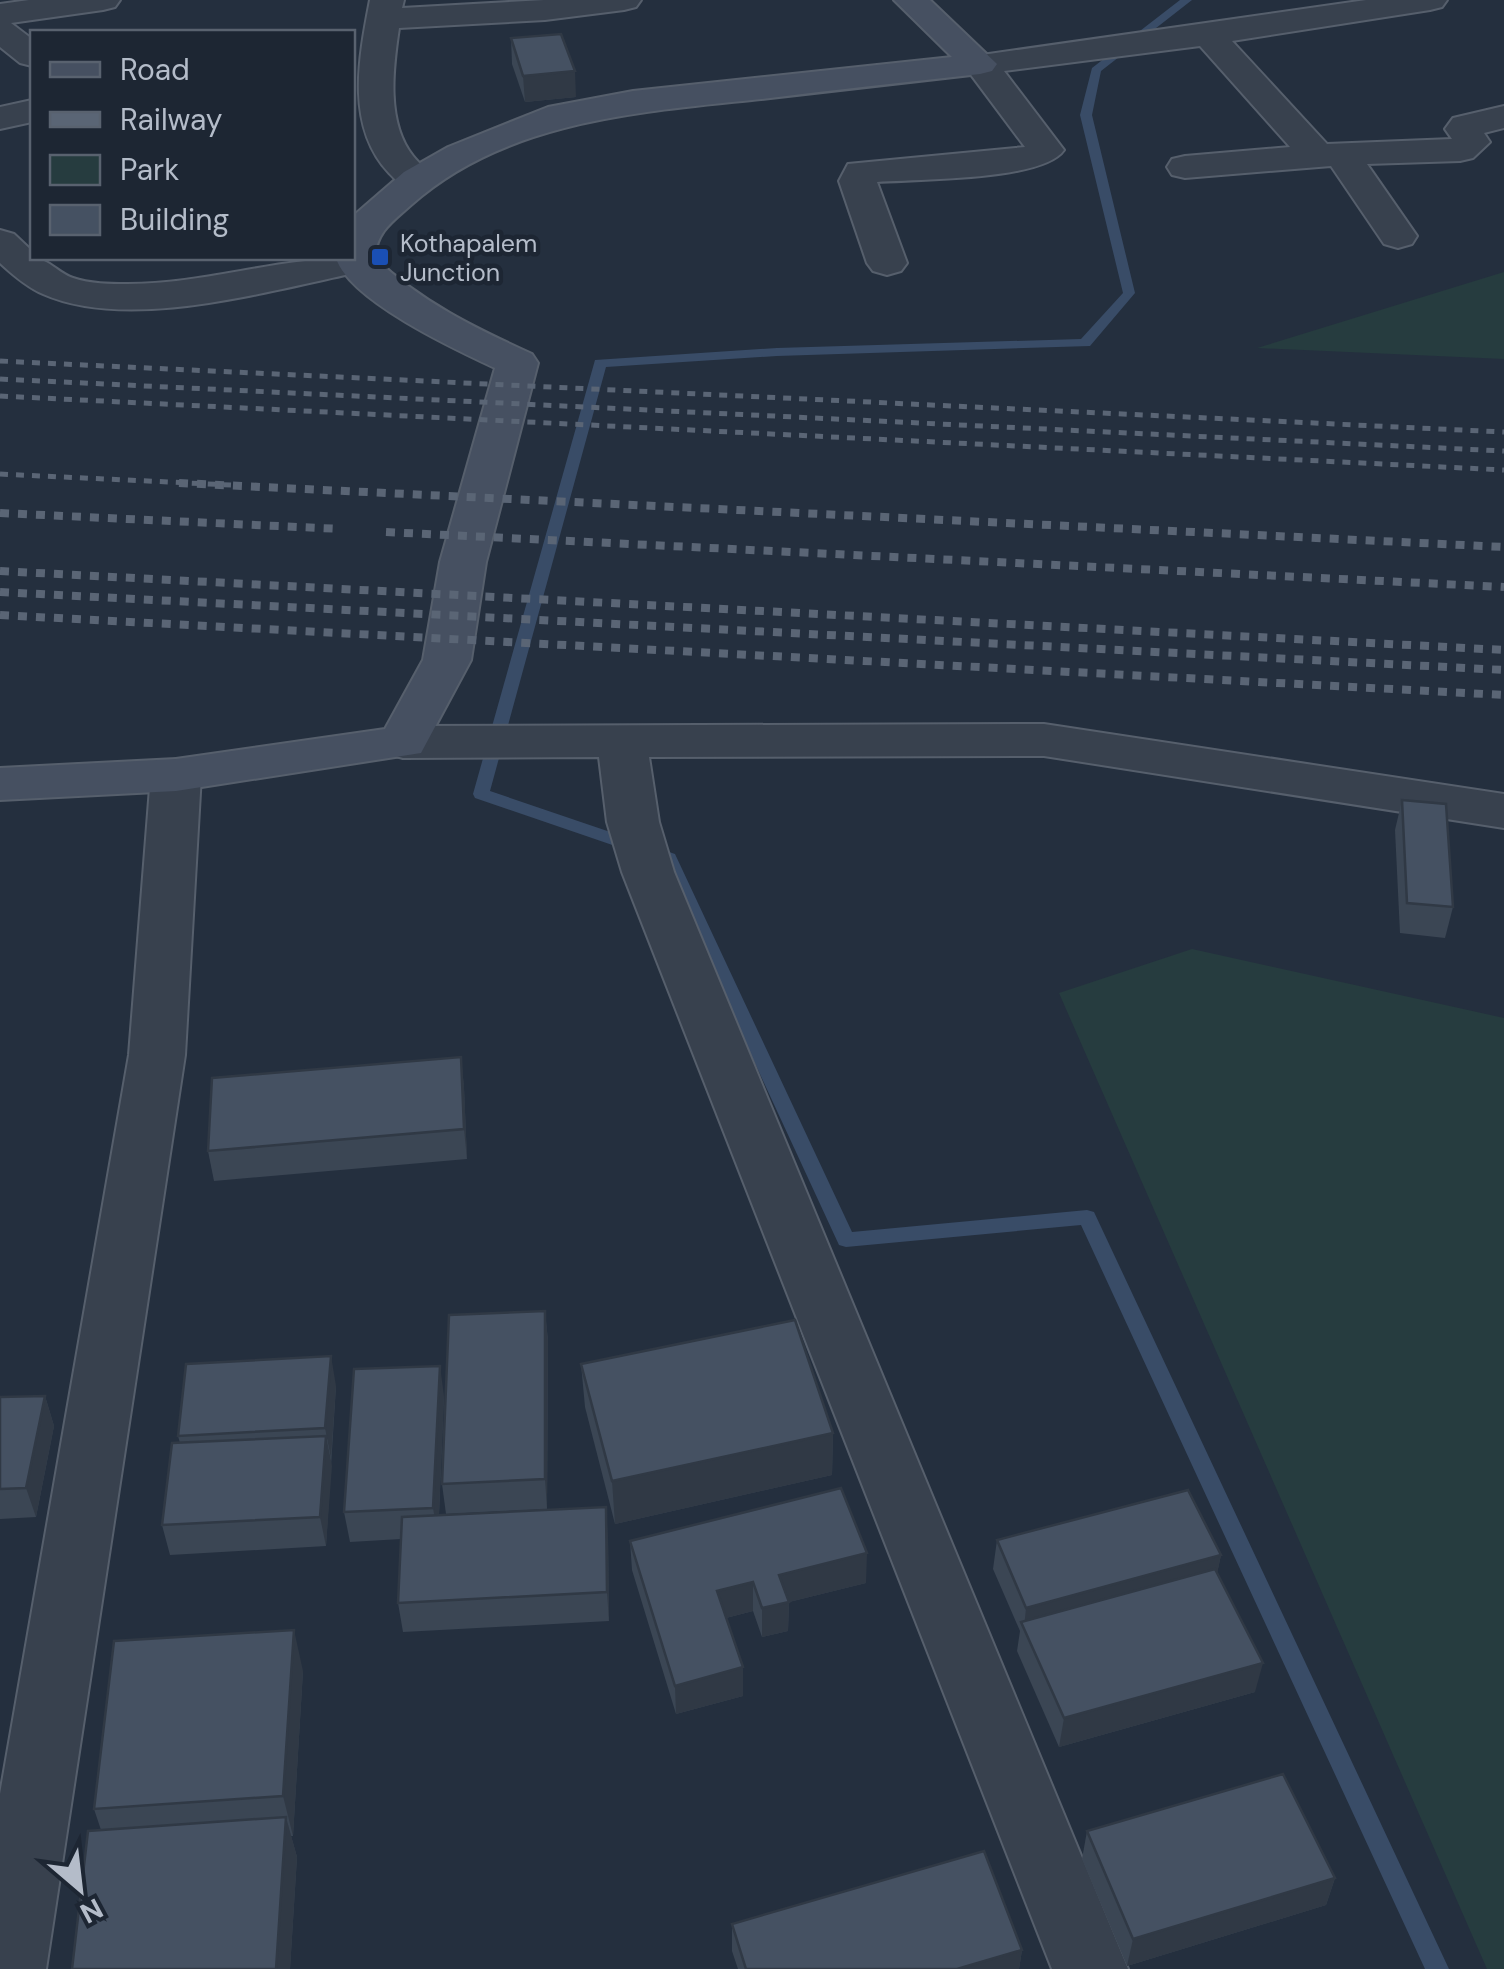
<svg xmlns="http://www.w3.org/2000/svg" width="1504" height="1969" viewBox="0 0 1504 1969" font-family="'DM Sans',sans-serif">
  <rect width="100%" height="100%" fill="#242f3e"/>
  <!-- green -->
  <g fill="#263c3f">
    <path d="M1504,272v87l-247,-11z"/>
    <path d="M1192,949l312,69v951h-17l-428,-976z"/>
  </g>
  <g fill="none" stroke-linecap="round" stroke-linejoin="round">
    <!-- stream -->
    <path fill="#394c67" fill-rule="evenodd" d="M1180,0h12l-91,71 -9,44 43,178 -45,53 -313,10 -171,11 -116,424 185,63 177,378 235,-22 7,2 355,757h-24l-344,-744 -235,22 -7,-2 -177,-383 -187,-64 -2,-4 122,-434 182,-12 304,-9 42,-46 -43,-178 12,-47z"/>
    <!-- minor casing -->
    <g stroke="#565f6c" stroke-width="4">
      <g id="minor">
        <path d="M29,0h91l-5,7 -12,3 -92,13 21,16v27l-12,-3 -20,-16v-43z"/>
        <path d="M370,0h34l-2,8 142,-8h97l-5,7 -12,3 -79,10 -146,8c-6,40 -13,94 14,128 7,9 16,15 23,24l-6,8c-19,5 -28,-1 -41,-15 -44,-47 -30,-116 -19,-173z"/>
        <path d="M1366,0h81l-5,7 -12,3 -198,31 95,103 125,-5 -7,-10 8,-11 51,-12v22l-20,5 6,9 -17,16 -13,3 -93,3 50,72 -5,8 -14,4 -14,-4 -53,-78 -146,12 -13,-3 -5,-8 5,-8 13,-3 105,-9 -90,-101 -196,25 60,79c-21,31 -147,29 -187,32l30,81 -6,8 -14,4 -14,-4 -6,-8 -28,-82 9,-17 177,-17 -62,-83 5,-7z"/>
        <path d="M32,100v22l-32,7v-22z"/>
        <path d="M1044,724l460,70v34l-460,-72 -395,1 10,65 15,50 454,1097h-76l-430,-1097 -15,-50 -8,-65 -196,1 -18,-5 -7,-11 7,-11 18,-5z"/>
        <path d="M176,759l18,5 7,11 -16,280 -139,914h-46v-175l129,-739 22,-280 7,-11z"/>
      </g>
    </g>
    <!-- tertiary casing -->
    <g stroke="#565f6c" stroke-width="4">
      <path id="tertiary" d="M0,230l14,4 18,17v7c16,0 26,15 41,20 17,6 37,6 55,6 76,0 149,-26 224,-26l3,-9 14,4 6,8 -6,8 -14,4c-88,18 -226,59 -312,21 -16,-7 -30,-19 -43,-31z"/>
    </g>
    <!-- secondary casing -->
    <g stroke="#565f6c" stroke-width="4">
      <path id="secondary" d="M894,0h36l67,64 -5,7 -12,3c-73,8 -146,16 -219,25 -120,13 -255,21 -350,106 -19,17 -35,27 -36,53 46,44 100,70 157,96l6,9 -52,199 -15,98 -50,93 -245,38 -176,9v-32l176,-9 209,-30 38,-69 17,-98 55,-194c-41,-19 -146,-68 -159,-110h16v-41l52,-45 44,-25 100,-40 85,-16 319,-34z"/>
    </g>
    <!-- minor -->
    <use href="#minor" fill="#38414e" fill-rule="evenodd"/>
    <!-- tertiary -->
    <use href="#tertiary" fill="#38414e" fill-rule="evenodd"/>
    <!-- secondary -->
    <use href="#secondary" fill="#465061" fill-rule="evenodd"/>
    <!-- rail-far1 -->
    <g stroke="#5a6575" stroke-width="5" stroke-dasharray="8 8" stroke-linecap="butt">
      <path d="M0,361l1504,71"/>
      <path d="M0,379l1504,72"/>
      <path d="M0,396l1504,74"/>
      <path d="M0,474l231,11"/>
    </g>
    <!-- rail -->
    <g stroke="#5a6575" stroke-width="8" stroke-dasharray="9 9" stroke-linecap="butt">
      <path d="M179,483l1325,64"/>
      <path d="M0,513l341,16"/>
      <path d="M386,532l1118,55"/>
      <path d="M0,571l1504,79"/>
      <path d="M0,592l1504,78"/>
      <path d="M0,615l1504,80"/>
    </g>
  </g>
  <!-- wall -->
  <g fill="#3b4654">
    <path d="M511,38l65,59 -51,5 -13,-38z"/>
    <path d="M1402,800l51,107 -8,31 -45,-5 -5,-103z"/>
    <path d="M461,1057l3,31 3,71 -253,22 -6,-30z"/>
    <path d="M545,1311l3,30 -1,168 -101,5 -4,-30z"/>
    <path d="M581,1364l252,69 -1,42 -217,49 -30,-117z"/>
    <path d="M336,1386l-10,160 -156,9 -8,-30 18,-82 -2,-7z"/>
    <path d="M45,1396l9,30 -18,91 -36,2v-122z"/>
    <path d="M444,1396l-5,119 169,22 1,84 -206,11 -5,-29 3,-64 -51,3 -6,-30z"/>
    <path d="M997,1540l224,15 -4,18 38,119 -196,55 -42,-96 3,-20 -27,-62z"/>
    <path d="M630,1541l236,42 -77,19 -1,29 -26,6 -9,-26 -27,7 17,49v29l-67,18 -44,-144z"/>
    <path d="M303,1671l-10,165h-2l6,21 -7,112h-218l29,-139 -7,-21z"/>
    <path d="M1087,1831l248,47 -9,27 -199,61 -45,-107z"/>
    <path d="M732,1924l290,26 -3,19h-281l-6,-18z"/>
  </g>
  <!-- shaded-wall -->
  <g fill="#303945">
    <path d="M575,71l1,26 -51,5 -2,-26z"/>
    <path d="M461,1057l3,31 3,71 -3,-30z"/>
    <path d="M545,1311l3,30 -1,168 -2,-30z"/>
    <path d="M331,1356l5,30 -5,72 -6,-30z"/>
    <path d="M440,1366l4,30 -6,141 -5,-29z"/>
    <path d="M45,1396l9,30 -18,91 -10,-29z"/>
    <path d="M833,1433l-1,42 -217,49 -3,-43z"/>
    <path d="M326,1436l6,30 -6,80 -6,-29z"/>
    <path d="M606,1507l2,30 1,84 -2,-29z"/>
    <path d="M867,1553l-1,30 -77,19 -1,29 -26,6v-29l17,-33z"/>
    <path d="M1221,1555l-6,29 -191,44 2,-20z"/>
    <path d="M753,1582v29l-35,9 -1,-29z"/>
    <path d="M294,1630l9,41 -10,165 -10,-40z"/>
    <path d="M1263,1663l-8,29 -196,55 5,-29z"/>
    <path d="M743,1667v29l-67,18 -1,-28z"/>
    <path d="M286,1817l11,40 -7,112h-14z"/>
    <path d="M1335,1878l-9,27 -199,61 6,-27z"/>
    <path d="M1022,1950l-3,19h-62z"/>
  </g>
  <!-- building -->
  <g fill="#455162" stroke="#303945" stroke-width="2.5">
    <path d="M561,34l14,37 -52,5 -12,-38z"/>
    <path d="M1402,800l44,4 7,103 -46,-4z"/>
    <path d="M461,1057l3,72 -256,22 4,-73z"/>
    <path d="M545,1311v168l-103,5 7,-169z"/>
    <path d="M795,1320l38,113 -221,48 -31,-117z"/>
    <path d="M331,1356l-6,72 -147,8 8,-72z"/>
    <path d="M440,1366l-7,142 -89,4 10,-143z"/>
    <path d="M45,1396l-19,92 -26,1v-92z"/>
    <path d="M326,1436l-6,81 -158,8 10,-82z"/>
    <path d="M841,1488l26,65 -88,22 10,27 -27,6 -9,-26 -36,9 26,76 -68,19 -45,-145z"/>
    <path d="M1188,1490l33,65 -195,53 -29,-68z"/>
    <path d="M606,1507l1,85 -209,11 4,-86z"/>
    <path d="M1215,1569l48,94 -199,55 -43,-96z"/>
    <path d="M294,1630l-11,166 -189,13 20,-168z"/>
    <path d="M1283,1774l52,104 -202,61 -46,-108z"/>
    <path d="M286,1817l-10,152h-204l16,-138z"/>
    <path d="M984,1851l38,99 -65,19h-211l-14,-45z"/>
  </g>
  <!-- markers -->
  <rect fill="#1a4fb4" stroke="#1d2633" stroke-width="4" x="370" y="247" width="20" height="20" rx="5"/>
  <g text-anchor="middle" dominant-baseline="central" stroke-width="9" stroke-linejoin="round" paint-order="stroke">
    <!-- far-poi labels -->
    <g font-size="25" fill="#b4bcc9" stroke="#1d2633" text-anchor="start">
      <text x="400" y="243">Kothapalem<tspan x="400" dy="29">Junction</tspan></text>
    </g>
  </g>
  <!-- legend -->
  <rect x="30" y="30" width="325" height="230" fill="#1d2633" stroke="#59626f" stroke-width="2.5"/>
  <rect x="50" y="62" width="50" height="15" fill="#465061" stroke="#59626f" stroke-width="2.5"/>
  <text x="120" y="80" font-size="30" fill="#b4bcc9">Road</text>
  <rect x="50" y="112" width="50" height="15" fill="#5a6575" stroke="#59626f" stroke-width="2.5"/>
  <text x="120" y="130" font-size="30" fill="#b4bcc9">Railway</text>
  <rect x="50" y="155" width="50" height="30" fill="#263c3f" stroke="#59626f" stroke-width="2.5"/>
  <text x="120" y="180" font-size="30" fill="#b4bcc9">Park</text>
  <rect x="50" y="205" width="50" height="30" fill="#455162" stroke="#59626f" stroke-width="2.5"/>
  <text x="120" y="230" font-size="30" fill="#b4bcc9">Building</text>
  <!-- north arrow -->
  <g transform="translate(80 1889) rotate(152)" stroke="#1d2633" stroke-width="8" paint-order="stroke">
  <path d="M0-8L18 38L0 25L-18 38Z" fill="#b4bcc9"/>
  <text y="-15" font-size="28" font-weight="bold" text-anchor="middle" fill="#b4bcc9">N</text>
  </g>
</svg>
